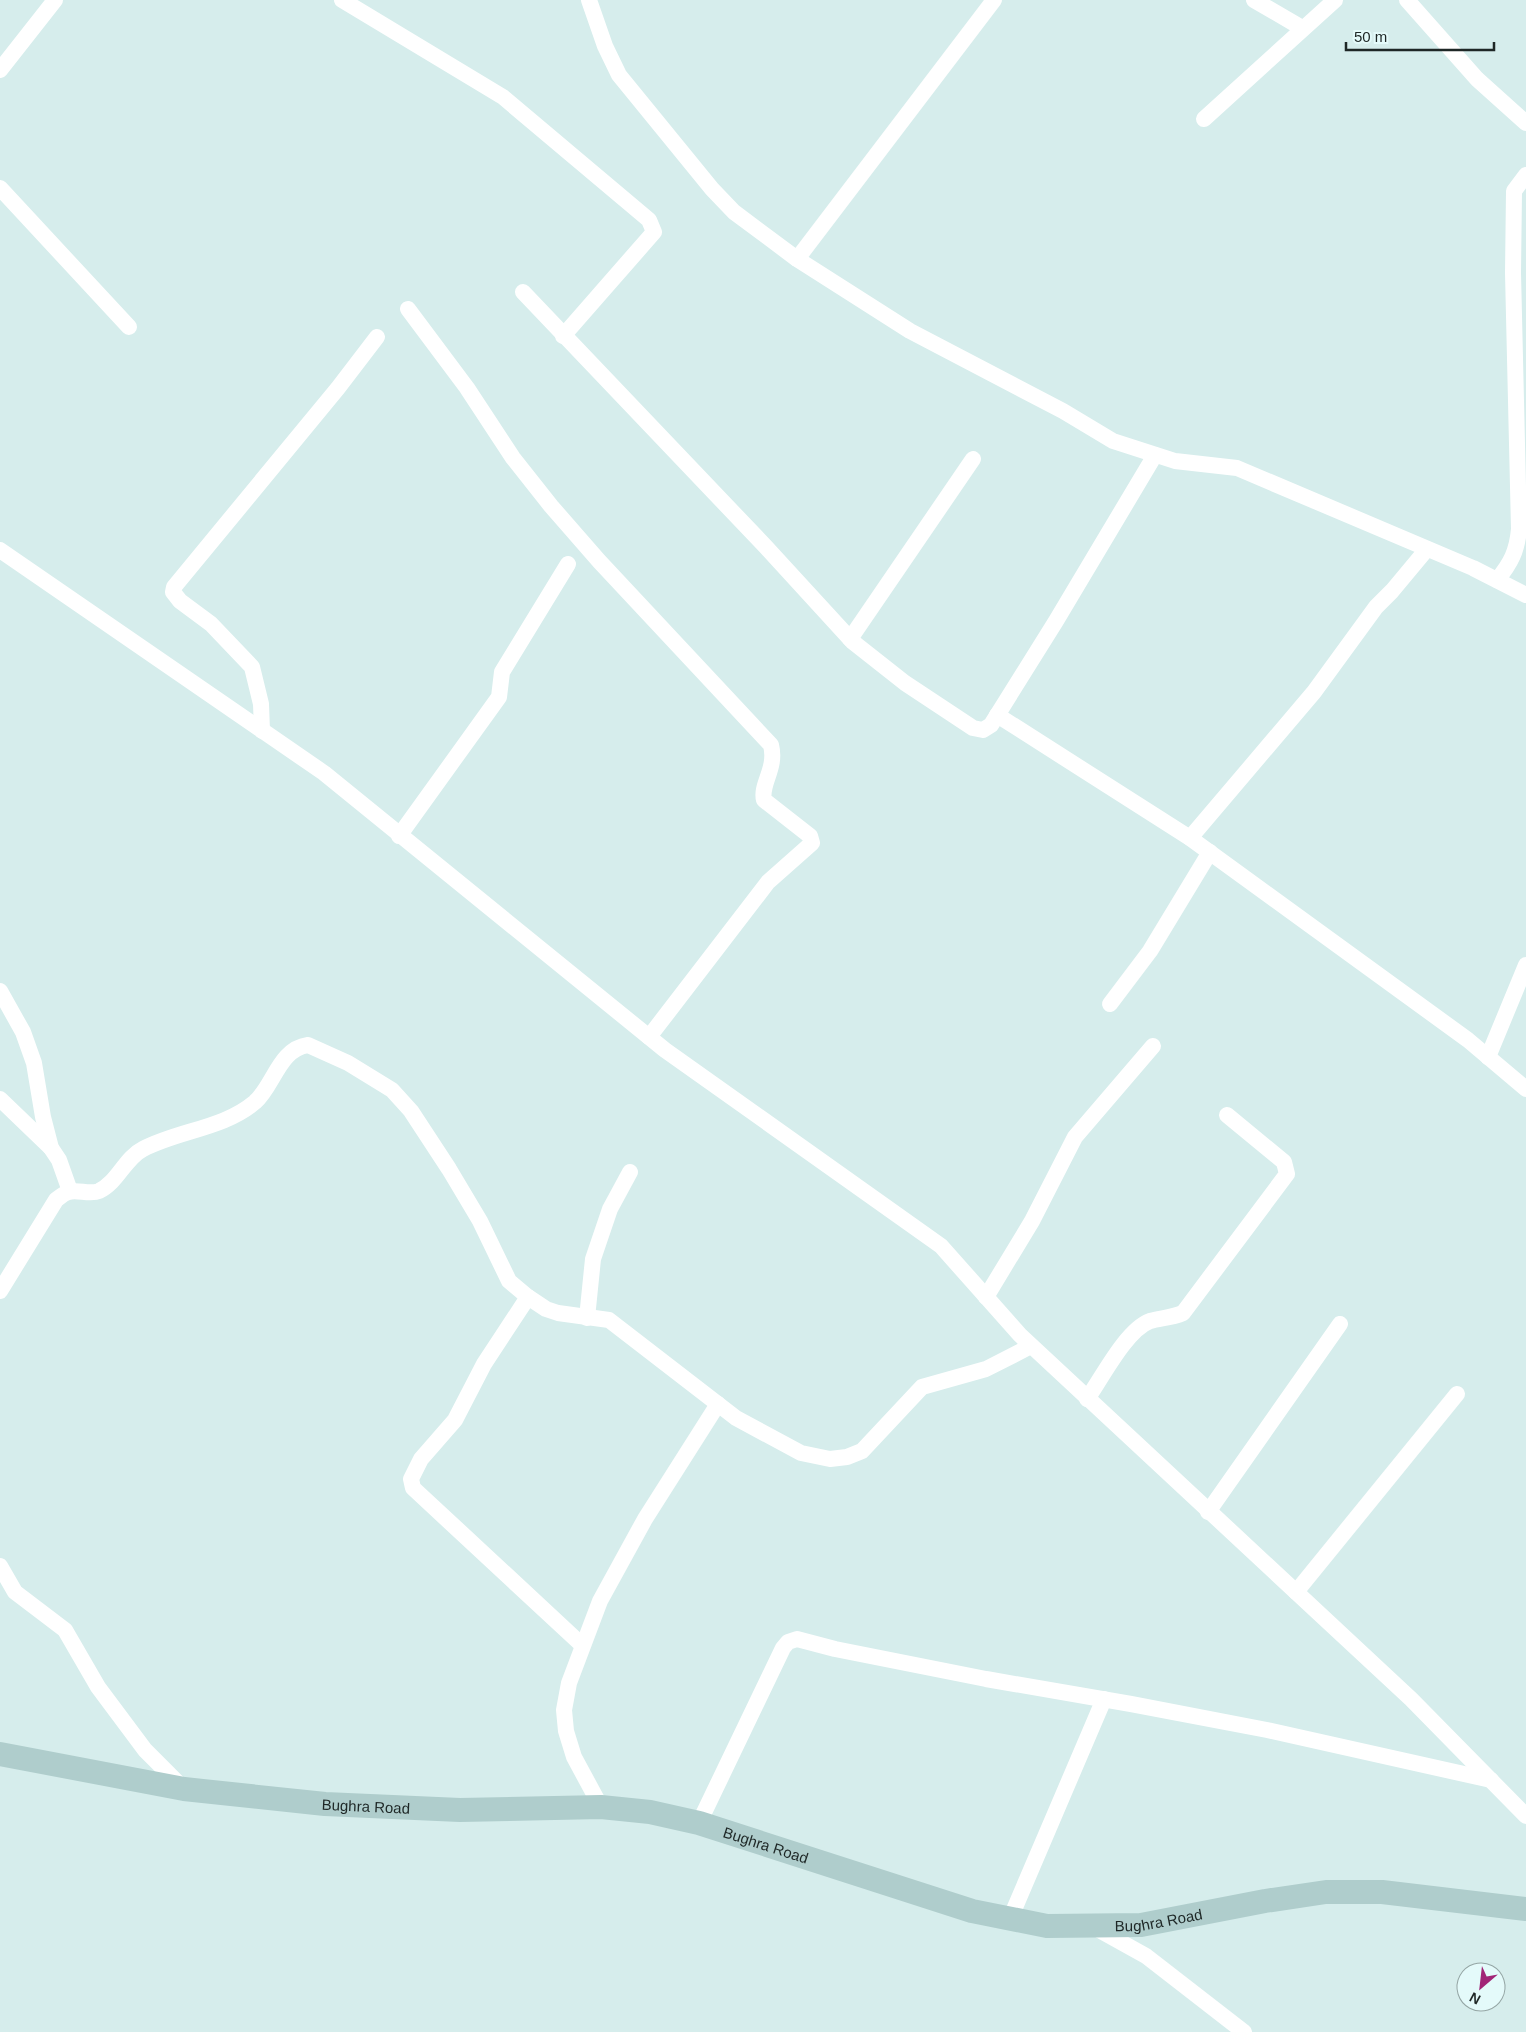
<svg xmlns="http://www.w3.org/2000/svg" width="1526" height="2032" viewBox="0 0 1526 2032" font-family="Arial,sans-serif">
  <rect width="100%" height="100%" fill="#d6edec"/>
  <g fill="none" stroke-linecap="round" stroke-linejoin="round">
    <!-- street -->
    <g stroke="#fff" stroke-width="16">
      <path d="M342,0l161,97 146,123 5,12 -91,104"/>
      <path d="M589,0l16,46 14,29 93,114 22,23 63,47 113,72 153,80 50,30 62,20 62,7 236,100 53,27"/>
      <path d="M1254,0l48,28"/>
      <path d="M1407,0l70,79 49,44"/>
      <path d="M0,70l55,-70"/>
      <path d="M1204,119l131,-119"/>
      <path d="M0,188l129,139"/>
      <path d="M797,259l197,-259"/>
      <path d="M523,292l242,254 88,96 52,41 68,45 10,2 8,-5 65,-104 99,-166"/>
      <path d="M408,309l59,79 46,70 38,48 48,55 172,184c6,24 -11,39 -7,55l46,36 2,7 -44,39 -119,155"/>
      <path d="M0,550l324,223 341,277 276,196 79,89 391,364 115,117"/>
      <path d="M1497,580c14,-17 20,-29 22,-51l-6,-256 1,-82 12,-16"/>
      <path d="M850,639l123,-180"/>
      <path d="M997,715l193,123 278,202 58,49"/>
      <path d="M262,731l-1,-27 -9,-37 -41,-43 -31,-23 -7,-9 1,-5 164,-199 39,-51"/>
      <path d="M399,836l100,-139 3,-25 66,-108"/>
      <path d="M1190,838l124,-146 62,-85 16,-16 35,-42"/>
      <path d="M0,991l23,41 11,31 9,54 8,31 8,12 11,31"/>
      <path d="M1110,1004l40,-53 60,-99"/>
      <path d="M1488,1057l38,-92"/>
      <path d="M0,1099l51,49"/>
      <path d="M0,1291l56,-91c4,-3 8,-7 13,-8 8,-3 21,3 30,-1 19,-9 26,-33 44,-42 36,-19 80,-20 112,-47 19,-17 24,-53 53,-57l40,18 44,27 19,21 38,58 31,52 29,60 19,16 18,12 12,4 51,7 127,98 65,35 29,6 17,-2 15,-6 60,-64 64,-18 45,-23"/>
      <path d="M528,1297l-44,67 -29,56 -34,39 -10,20 2,9 169,157"/>
      <path d="M986,1297l46,-76 43,-84 78,-91"/>
      <path d="M587,1318l6,-59 17,-50 20,-37"/>
      <path d="M1087,1399c15,-21 39,-69 63,-78 10,-3 21,-3 33,-8l104,-139 -3,-12 -57,-47"/>
      <path d="M1208,1512l132,-188"/>
      <path d="M0,1566l15,26 50,38 33,57 47,63 39,39"/>
      <path d="M1296,1592l161,-198"/>
      <path d="M601,1807l-27,-50 -8,-26 -2,-21 5,-27 31,-82 45,-82 73,-115"/>
      <path d="M699,1823l84,-175 5,-6 9,-3 38,10 151,30 145,25 136,26 224,50"/>
      <path d="M1010,1919l94,-220"/>
      <path d="M1092,1926l54,30 98,76"/>
    </g>
    <!-- secondary -->
    <path stroke="#afcdcc" stroke-width="24" id="s1" d="M0,1754l184,35 141,15 135,6 141,-3 49,5 49,11 273,88 75,15 94,-1 124,-24 61,-9h56l144,17"/>
  </g>
  <g text-anchor="middle" dominant-baseline="central" stroke-width="5" stroke-linejoin="round" paint-order="stroke">
    <!-- street labels -->
    <g font-size="15" fill="#1e2726" stroke="#e4fafa">
      <text stroke="none"><textPath href="#s1" startOffset="370">Bughra Road</textPath></text>
      <text stroke="none"><textPath href="#s1" startOffset="775">Bughra Road</textPath></text>
      <text stroke="none"><textPath href="#s1" startOffset="1180">Bughra Road</textPath></text>
    </g>
  </g>
  <!-- north arrow -->
  <g transform="translate(1481 1987) rotate(208)"><circle r="24" fill="#e4fafa" stroke="#95a6a5"/>
  <path d="M0-4L9 19L0 12L-9 19Z" fill="#a12477"/>
  <text y="-8" font-size="14" font-weight="bold" text-anchor="middle" fill="#1e2726">N</text>
  </g>
  <!-- scale -->
  <path d="M1346 42v8h148v-8" fill="none" stroke="#1e2726" stroke-width="2.5"/>
  <text x="1354" y="42" font-size="15" fill="#1e2726" stroke="#e4fafa" stroke-width="4" paint-order="stroke">50 m</text>
</svg>
